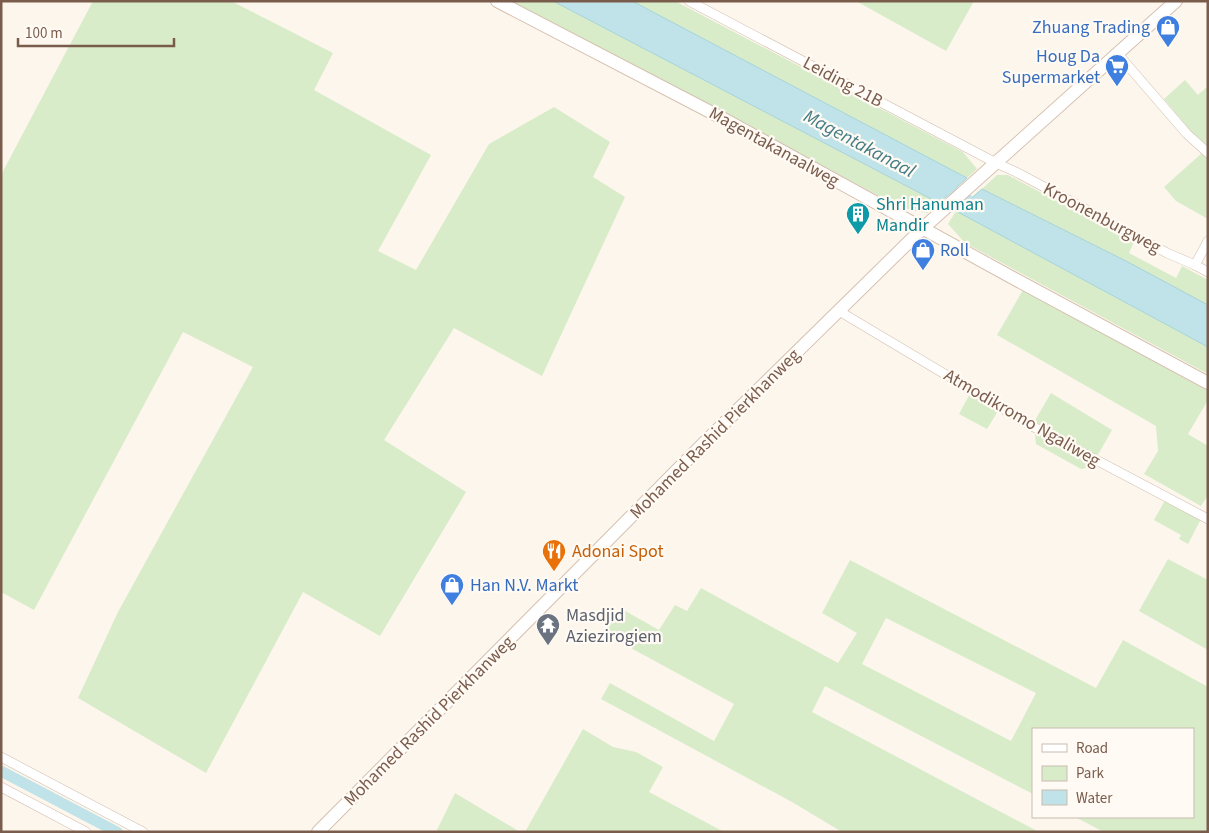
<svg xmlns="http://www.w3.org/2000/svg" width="1209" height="833" viewBox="0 0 1209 833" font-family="'Source Sans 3',sans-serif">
  <rect width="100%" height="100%" fill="#fdf6ec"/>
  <!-- green -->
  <g fill="#d8ecc9" fill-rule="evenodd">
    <path d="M93,1h138l102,52 -19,37 117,65 -53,96 38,19 73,-126 65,-37 56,35 -17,35 32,20 -83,179 -88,-48 -70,112 82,52 -86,144 -77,-44 -97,181 -128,-75 40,-86 135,-245 -70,-35 -149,278 -33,-18v-417z"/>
    <path d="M511,1h42l386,202 -12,10 -13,-2 -18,-6z"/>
    <path d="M632,1h43l288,151 14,17 -10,9z"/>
    <path d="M856,1h118l-28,50z"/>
    <path d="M1185,80l13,15 10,-9v63l-14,-14 -30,-36z"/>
    <path d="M1202,153l6,5v61l-32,-18 -12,-14z"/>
    <path d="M997,175h11l126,67 -5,11 47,25 6,-12 26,14v25l-82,-44 -144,-72z"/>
    <path d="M956,211l252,136v27l-243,-131 -17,-19z"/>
    <path d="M1023,290l185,101v9l-20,34 20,12v49l-7,11 -57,-32 14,-23 -2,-25 -159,-91z"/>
    <path d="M972,390l29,16 -14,23 -28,-15z"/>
    <path d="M1051,393l61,37 -21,37 -10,2 -45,-25 -2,-22z"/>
    <path d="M1168,495l35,20 -15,29 -9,-5 2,-4 -27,-15z"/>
    <path d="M1168,559l40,21v70l-69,-39z"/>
    <path d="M850,560l246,128 27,-48 85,47v145h-104l-29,-15h118v-88h-160v65l-208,-108 -13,26 227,120h-197l-50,-30 -191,-103 9,-16 104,58 20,-37 -129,-70 15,-26 39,22 16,-25 12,6 14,-23 137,75 19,-30 -35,-20zM886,618l150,75 -25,48 -149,-77z"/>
    <path d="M583,729l30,18 23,5 27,15 -14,25 75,40h-199z"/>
    <path d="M455,793l65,39h-84z"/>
  </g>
  <!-- water -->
  <g fill="#bfe3e8" stroke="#a5d3da">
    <path d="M553,1h79l335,177 -28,25z"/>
    <path d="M982,189l144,72 82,44v42l-252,-136z"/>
  </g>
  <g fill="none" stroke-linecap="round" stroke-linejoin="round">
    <!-- canal -->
    <g stroke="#bfe3e8" stroke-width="11">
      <path d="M938,184l43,23"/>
      <path d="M1,771l116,61"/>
    </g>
    <!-- street casing -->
    <g stroke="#d1beb0" stroke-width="10">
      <g id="street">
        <path d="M689,1l307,162 20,9 151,81 28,12 13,7"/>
        <path d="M1117,53l70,81 21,19"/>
        <path d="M1195,265l13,-24"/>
        <path d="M839,311l191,114 178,94"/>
        <path d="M1,757l142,75"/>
        <path d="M1,787l85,45"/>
      </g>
    </g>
    <!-- secondary casing -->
    <g stroke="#d6c0b0" stroke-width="14">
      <g id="secondary">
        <path d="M497,1l223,116 293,161 195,105"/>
        <path d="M318,832l386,-389 218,-214 254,-228"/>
      </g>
    </g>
    <!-- street -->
    <use href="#street" stroke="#fff" stroke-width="9"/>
    <!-- secondary -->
    <use href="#secondary" stroke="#fff" stroke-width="12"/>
  </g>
  <!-- icons -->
  <defs>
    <g id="shop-pin" transform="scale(1.25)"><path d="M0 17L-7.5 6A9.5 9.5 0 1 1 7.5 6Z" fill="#3f7fe0" stroke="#fffaf3"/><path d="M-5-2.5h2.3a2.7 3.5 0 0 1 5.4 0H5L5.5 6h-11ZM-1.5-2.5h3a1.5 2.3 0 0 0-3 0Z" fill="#fff"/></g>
    <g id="supermarket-pin" transform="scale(1.25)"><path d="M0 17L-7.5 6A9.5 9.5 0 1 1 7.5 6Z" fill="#3f7fe0" stroke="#fffaf3"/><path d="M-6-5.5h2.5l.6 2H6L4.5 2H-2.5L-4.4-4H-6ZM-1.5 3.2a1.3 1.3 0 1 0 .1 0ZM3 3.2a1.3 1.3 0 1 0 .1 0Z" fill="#fff"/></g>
    <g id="building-pin" transform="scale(1.25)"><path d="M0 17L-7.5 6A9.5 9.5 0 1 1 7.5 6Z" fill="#0f9aa8" stroke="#fffaf3"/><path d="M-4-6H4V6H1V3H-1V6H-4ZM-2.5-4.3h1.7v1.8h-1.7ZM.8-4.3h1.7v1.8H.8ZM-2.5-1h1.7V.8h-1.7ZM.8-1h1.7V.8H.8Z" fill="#fff"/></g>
    <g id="restaurant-pin" transform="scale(1.25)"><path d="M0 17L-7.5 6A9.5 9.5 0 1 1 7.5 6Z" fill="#e8710a" stroke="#fffaf3"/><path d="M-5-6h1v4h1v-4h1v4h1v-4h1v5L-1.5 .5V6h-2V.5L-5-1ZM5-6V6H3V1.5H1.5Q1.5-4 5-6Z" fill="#fff"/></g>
    <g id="temple-pin" transform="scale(1.25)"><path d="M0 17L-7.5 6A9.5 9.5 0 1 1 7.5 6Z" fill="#6b7280" stroke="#fffaf3"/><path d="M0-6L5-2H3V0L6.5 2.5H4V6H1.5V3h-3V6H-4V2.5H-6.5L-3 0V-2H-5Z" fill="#fff"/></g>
  </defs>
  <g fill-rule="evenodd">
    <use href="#shop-pin" x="1168" y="27"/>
    <use href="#supermarket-pin" x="1117" y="66"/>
    <use href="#building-pin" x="858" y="214"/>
    <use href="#shop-pin" x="923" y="250"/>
    <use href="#restaurant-pin" x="554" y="551"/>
    <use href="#shop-pin" x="452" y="585"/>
    <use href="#temple-pin" x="548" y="625"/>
  </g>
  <g text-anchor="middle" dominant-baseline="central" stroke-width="4.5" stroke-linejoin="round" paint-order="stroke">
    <!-- shop labels -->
    <g font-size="18" fill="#366cbe" stroke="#fffaf3" text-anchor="end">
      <text x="1150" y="27">Zhuang Trading</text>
      <text x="1100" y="56">Houg Da<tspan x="1100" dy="21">Supermarket</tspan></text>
      <text x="940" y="250" text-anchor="start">Roll</text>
      <text x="470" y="585" text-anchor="start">Han N.V. Markt</text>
    </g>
    <!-- street labels -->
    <g font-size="18" fill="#7a5c4d" stroke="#fffaf3">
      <text transform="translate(843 82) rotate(28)">Leiding 21B</text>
      <text transform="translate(774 147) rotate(29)">Magentakanaalweg</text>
      <text transform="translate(1102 218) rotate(28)">Kroonenburgweg</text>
      <text transform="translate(1022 418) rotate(30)">Atmodikromo Ngaliweg</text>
      <text transform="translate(715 434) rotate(-45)">Mohamed Rashid Pierkhanweg</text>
      <text transform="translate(429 721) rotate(-45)">Mohamed Rashid Pierkhanweg</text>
    </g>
    <!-- culture labels -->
    <g font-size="18" fill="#0d838f" stroke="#fffaf3" text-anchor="start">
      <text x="876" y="204">Shri Hanuman<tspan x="876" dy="21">Mandir</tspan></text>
    </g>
    <!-- food labels -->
    <g font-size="18" fill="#c56008" stroke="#fffaf3" text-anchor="start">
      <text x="572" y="551">Adonai Spot</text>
    </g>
    <!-- worship labels -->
    <g font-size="18" fill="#5b616d" stroke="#fffaf3" text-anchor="start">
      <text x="566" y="615">Masdjid<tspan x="566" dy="21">Aziezirogiem</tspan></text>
    </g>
    <!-- water labels -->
    <g font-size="19" font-style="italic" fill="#437c86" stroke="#fffaf3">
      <text transform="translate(859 144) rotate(28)">Magentakanaal</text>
    </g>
  </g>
  <!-- border -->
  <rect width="1209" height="833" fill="none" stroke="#7a5c4d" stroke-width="5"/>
  <!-- legend -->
  <rect x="1032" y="728" width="162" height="90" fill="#fffaf3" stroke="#cabbb1"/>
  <rect x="1042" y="744" width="25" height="8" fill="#ffffff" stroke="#cabbb1"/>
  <text x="1076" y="753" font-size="15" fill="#7a5c4d">Road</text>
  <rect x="1042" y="766" width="25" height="15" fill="#d8ecc9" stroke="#cabbb1"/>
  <text x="1076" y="778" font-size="15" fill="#7a5c4d">Park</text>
  <rect x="1042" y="790" width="25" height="15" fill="#bfe3e8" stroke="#cabbb1"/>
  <text x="1076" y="803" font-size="15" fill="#7a5c4d">Water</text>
  <!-- scale -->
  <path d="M18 38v8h156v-8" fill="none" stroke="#7a5c4d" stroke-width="2.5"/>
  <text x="25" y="38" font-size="15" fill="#7a5c4d" stroke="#fffaf3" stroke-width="4" paint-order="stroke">100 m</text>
</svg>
